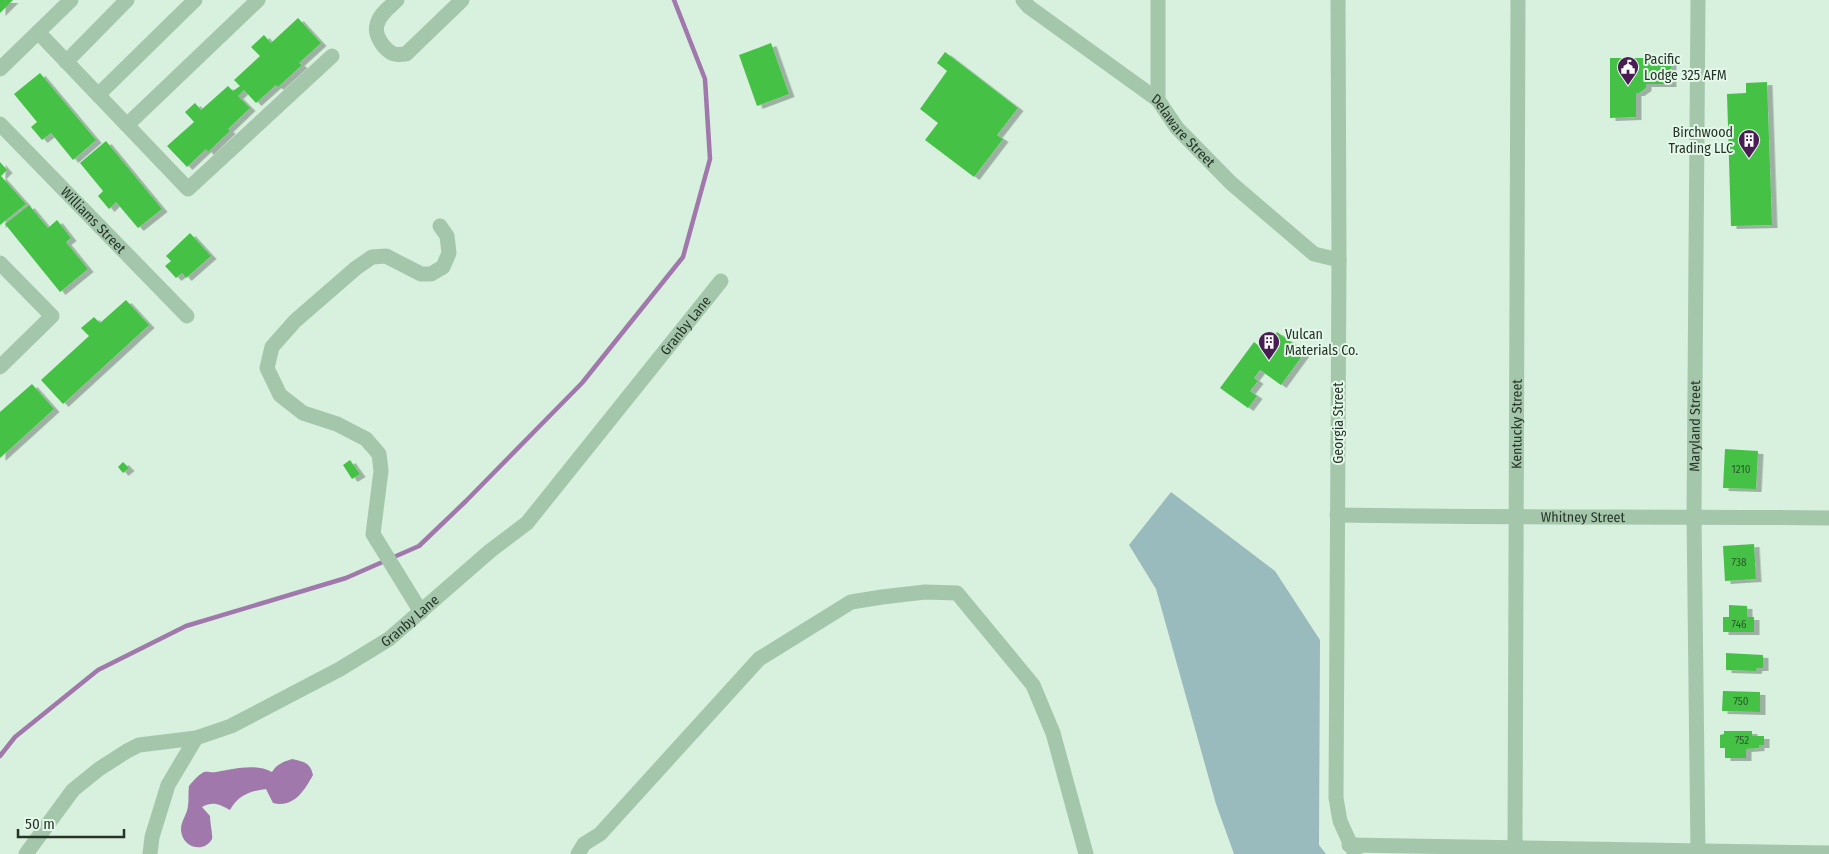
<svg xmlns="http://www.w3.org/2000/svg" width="1829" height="854" viewBox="0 0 1829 854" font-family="'Fira Sans Condensed',sans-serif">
  <defs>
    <filter id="shadow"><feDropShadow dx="5.5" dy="3" stdDeviation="0" flood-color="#0004"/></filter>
  </defs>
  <rect width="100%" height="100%" fill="#d8f0de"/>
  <!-- green -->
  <path fill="#99bbbe" d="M1171,492l104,79 45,69 -1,205 7,9h-92l-18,-50 -60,-215 -27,-44z"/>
  <!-- water -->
  <path fill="#a178ac" d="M292,759c12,3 18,3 21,16 -9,16 -19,33 -40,28l-7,-14c-16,2 -28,6 -36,21 -11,-6 -17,-9 -28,-3l8,9c0,7 3,19 2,23 -7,13 -26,10 -30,-4 -4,-11 5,-19 6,-29 1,-7 0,-13 1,-20 4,-5 9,-11 15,-14 4,-1 7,1 12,0 17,-3 39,-9 56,0 5,-8 11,-10 20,-13z"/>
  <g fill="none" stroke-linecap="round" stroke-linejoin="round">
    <!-- stream -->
    <path stroke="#a178ac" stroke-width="4.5" d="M0,756l15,-19 83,-67 88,-44 160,-48 73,-32 47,-45 116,-118 101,-126 27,-98 -5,-80 -31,-79"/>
  </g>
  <!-- building -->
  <g fill="#45c244" filter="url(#shadow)">
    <path d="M0,0h13l-13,13z"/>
    <path d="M298,18l23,25 -22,20 3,2 -24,22 -2,-2 -20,18 -12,-13 -6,6 12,12 -22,21 2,2 -22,21 -2,-3 -19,18 -20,-21 27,-24 -9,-10 10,-9 6,7 27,-24 5,5 7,-5 -6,-6 26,-24 -9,-9 13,-12 7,8z"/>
    <path d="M771,43l18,51 -32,12 -18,-51z"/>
    <path d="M945,52l73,56 -21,27 6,4 -29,38 -49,-37 13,-17 -18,-14 27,-38 -10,-8z"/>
    <path d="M1610,58h61v26h-25v4l-7,5h-3v24l-26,1z"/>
    <path d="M40,73l56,67 -23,20 -22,-27 -9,7 -11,-13 6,-5 -23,-28z"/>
    <path d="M1767,82l5,143 -41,1 -4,-132 19,-1v-10z"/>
    <path d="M106,141l56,68 -24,19 -22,-26 -7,7 -11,-13 5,-5 -23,-28z"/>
    <path d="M0,162l7,8 -6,6 25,28 -26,21z"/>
    <path d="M29,205l19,23 9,-8 14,18 -5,4 22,27 -28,23 -55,-68z"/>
    <path d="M190,233l21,23 -25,22 -4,-5 -6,5 -11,-12 6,-5 -5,-5z"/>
    <path d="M126,300l23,25 -86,79 -22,-24 48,-44 -8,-8 13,-11 6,6z"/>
    <path d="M1277,332l28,20 -24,33 -21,-15 -6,8 4,3 -8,10 7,5 -9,12 -28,-20 34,-46 10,8z"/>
    <path d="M32,384l22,25 -54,49v-46z"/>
    <path d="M1725,449l33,2 -2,38 -33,-1z"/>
    <path d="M350,460l10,14 -8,5 -9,-14z"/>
    <path d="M123,462l6,6 -6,5 -5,-6z"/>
    <path d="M1754,544l2,35 -31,2 -2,-35z"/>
    <path d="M1729,605l18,1v11h7v15h-31v-15h6z"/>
    <path d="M1726,653l37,2v13h-6l-1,3 -30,-1z"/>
    <path d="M1723,691l37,1v20l-38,-1z"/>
    <path d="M1724,731h28v5h12v9h-5v3l-13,1v9h-21v-10h-5v-13l4,-1z"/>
  </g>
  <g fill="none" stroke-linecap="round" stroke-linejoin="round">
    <!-- minor -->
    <g stroke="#a4c7ac" stroke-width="15">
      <path d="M397,0c-7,7 -18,14 -20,25 -3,10 7,25 17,29 3,1 8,0 12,0l56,-54"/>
      <path id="s1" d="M1023,0l6,7 129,93 19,28 54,55 83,71 25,6"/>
      <path d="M1158,0v100"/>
      <path d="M1338,0l1,260 -3,538 4,23 15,33"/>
      <path d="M38,32l150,157 144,-133"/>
      <path d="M66,62l61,-62"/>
      <path d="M0,69l71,-69"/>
      <path d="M98,95l97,-95"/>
      <path id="s2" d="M0,124l187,192"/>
      <path d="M127,125l131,-125"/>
      <path d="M0,263l52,53 -52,51"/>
      <path id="s3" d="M1337,515c164,3 328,1 492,3"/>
      <path d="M421,612l-48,-78 8,-63 -2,-17 -13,-15 -29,-15 -34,-11 -23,-18 -13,-27 5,-21 23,-26 61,-53 16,-11 14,-1 35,18h10l12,-7 6,-14 -2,-17 -7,-10"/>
      <path d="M1349,845l480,8"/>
      <path id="s4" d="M1515,849l3,-849"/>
      <path id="s5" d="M26,854l47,-64 26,-21 28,-18 12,-6 57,-7 35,-12 109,-57 49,-30 101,-88 37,-28 194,-242"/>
      <path d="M150,854l2,-17 16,-52 28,-47"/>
      <path d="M578,854l6,-10 16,-10 159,-175 92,-57 31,-5 43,-5 32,1 76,92 20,48 33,121"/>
      <path id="s6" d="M1698,854l-4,-338 4,-516"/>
    </g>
  </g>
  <!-- icons -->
  <defs>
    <g id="civic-pin" transform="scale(1.125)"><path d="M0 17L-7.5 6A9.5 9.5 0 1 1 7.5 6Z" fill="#491d53" stroke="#e4f8ea"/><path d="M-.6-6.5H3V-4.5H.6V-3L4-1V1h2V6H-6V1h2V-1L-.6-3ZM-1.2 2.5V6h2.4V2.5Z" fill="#fff"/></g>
    <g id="building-pin" transform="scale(1.125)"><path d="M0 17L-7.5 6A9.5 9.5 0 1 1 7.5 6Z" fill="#491d53" stroke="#e4f8ea"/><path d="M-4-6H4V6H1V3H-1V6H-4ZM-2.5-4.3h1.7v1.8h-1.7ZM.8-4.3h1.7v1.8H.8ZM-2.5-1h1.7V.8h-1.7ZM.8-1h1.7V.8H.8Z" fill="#fff"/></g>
  </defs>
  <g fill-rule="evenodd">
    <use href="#civic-pin" x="1628" y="67"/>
    <use href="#building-pin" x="1749" y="140"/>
    <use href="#building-pin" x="1269" y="342"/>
  </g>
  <g text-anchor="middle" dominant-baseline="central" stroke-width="4" stroke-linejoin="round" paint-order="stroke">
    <!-- number labels -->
    <g font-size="11" fill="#2e572e">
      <text x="1741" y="469">1210</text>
      <text x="1739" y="562">738</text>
      <text x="1739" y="624">746</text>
      <text x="1741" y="701">750</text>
      <text x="1742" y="740">752</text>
    </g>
    <!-- poi labels -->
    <g font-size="14" fill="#263327" stroke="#e4f8ea" text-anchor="start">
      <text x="1644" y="59">Pacific<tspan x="1644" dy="16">Lodge 325 AFM</tspan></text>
      <text x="1733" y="132" text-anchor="end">Birchwood<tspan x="1733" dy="16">Trading LLC</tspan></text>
      <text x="1285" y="334">Vulcan<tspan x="1285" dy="16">Materials Co.</tspan></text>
    </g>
    <!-- street labels -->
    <g font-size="14" fill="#263327" stroke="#e4f8ea">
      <text stroke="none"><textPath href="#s1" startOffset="208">Delaware Street</textPath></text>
      <text stroke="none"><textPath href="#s2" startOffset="134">Williams Street</textPath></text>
      <text stroke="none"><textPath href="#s5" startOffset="868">Granby Lane</textPath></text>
      <text transform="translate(1338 423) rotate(-90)">Georgia Street</text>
      <text stroke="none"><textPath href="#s4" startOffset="425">Kentucky Street</textPath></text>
      <text stroke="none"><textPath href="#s6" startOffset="428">Maryland Street</textPath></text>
      <text stroke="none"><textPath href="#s3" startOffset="246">Whitney Street</textPath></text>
      <text stroke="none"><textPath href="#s5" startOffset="462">Granby Lane</textPath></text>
    </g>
  </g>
  <!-- scale -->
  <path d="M18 829v8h106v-8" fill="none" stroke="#263327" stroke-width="2.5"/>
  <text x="25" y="829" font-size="15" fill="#263327" stroke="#e4f8ea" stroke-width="4" paint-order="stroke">50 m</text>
</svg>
